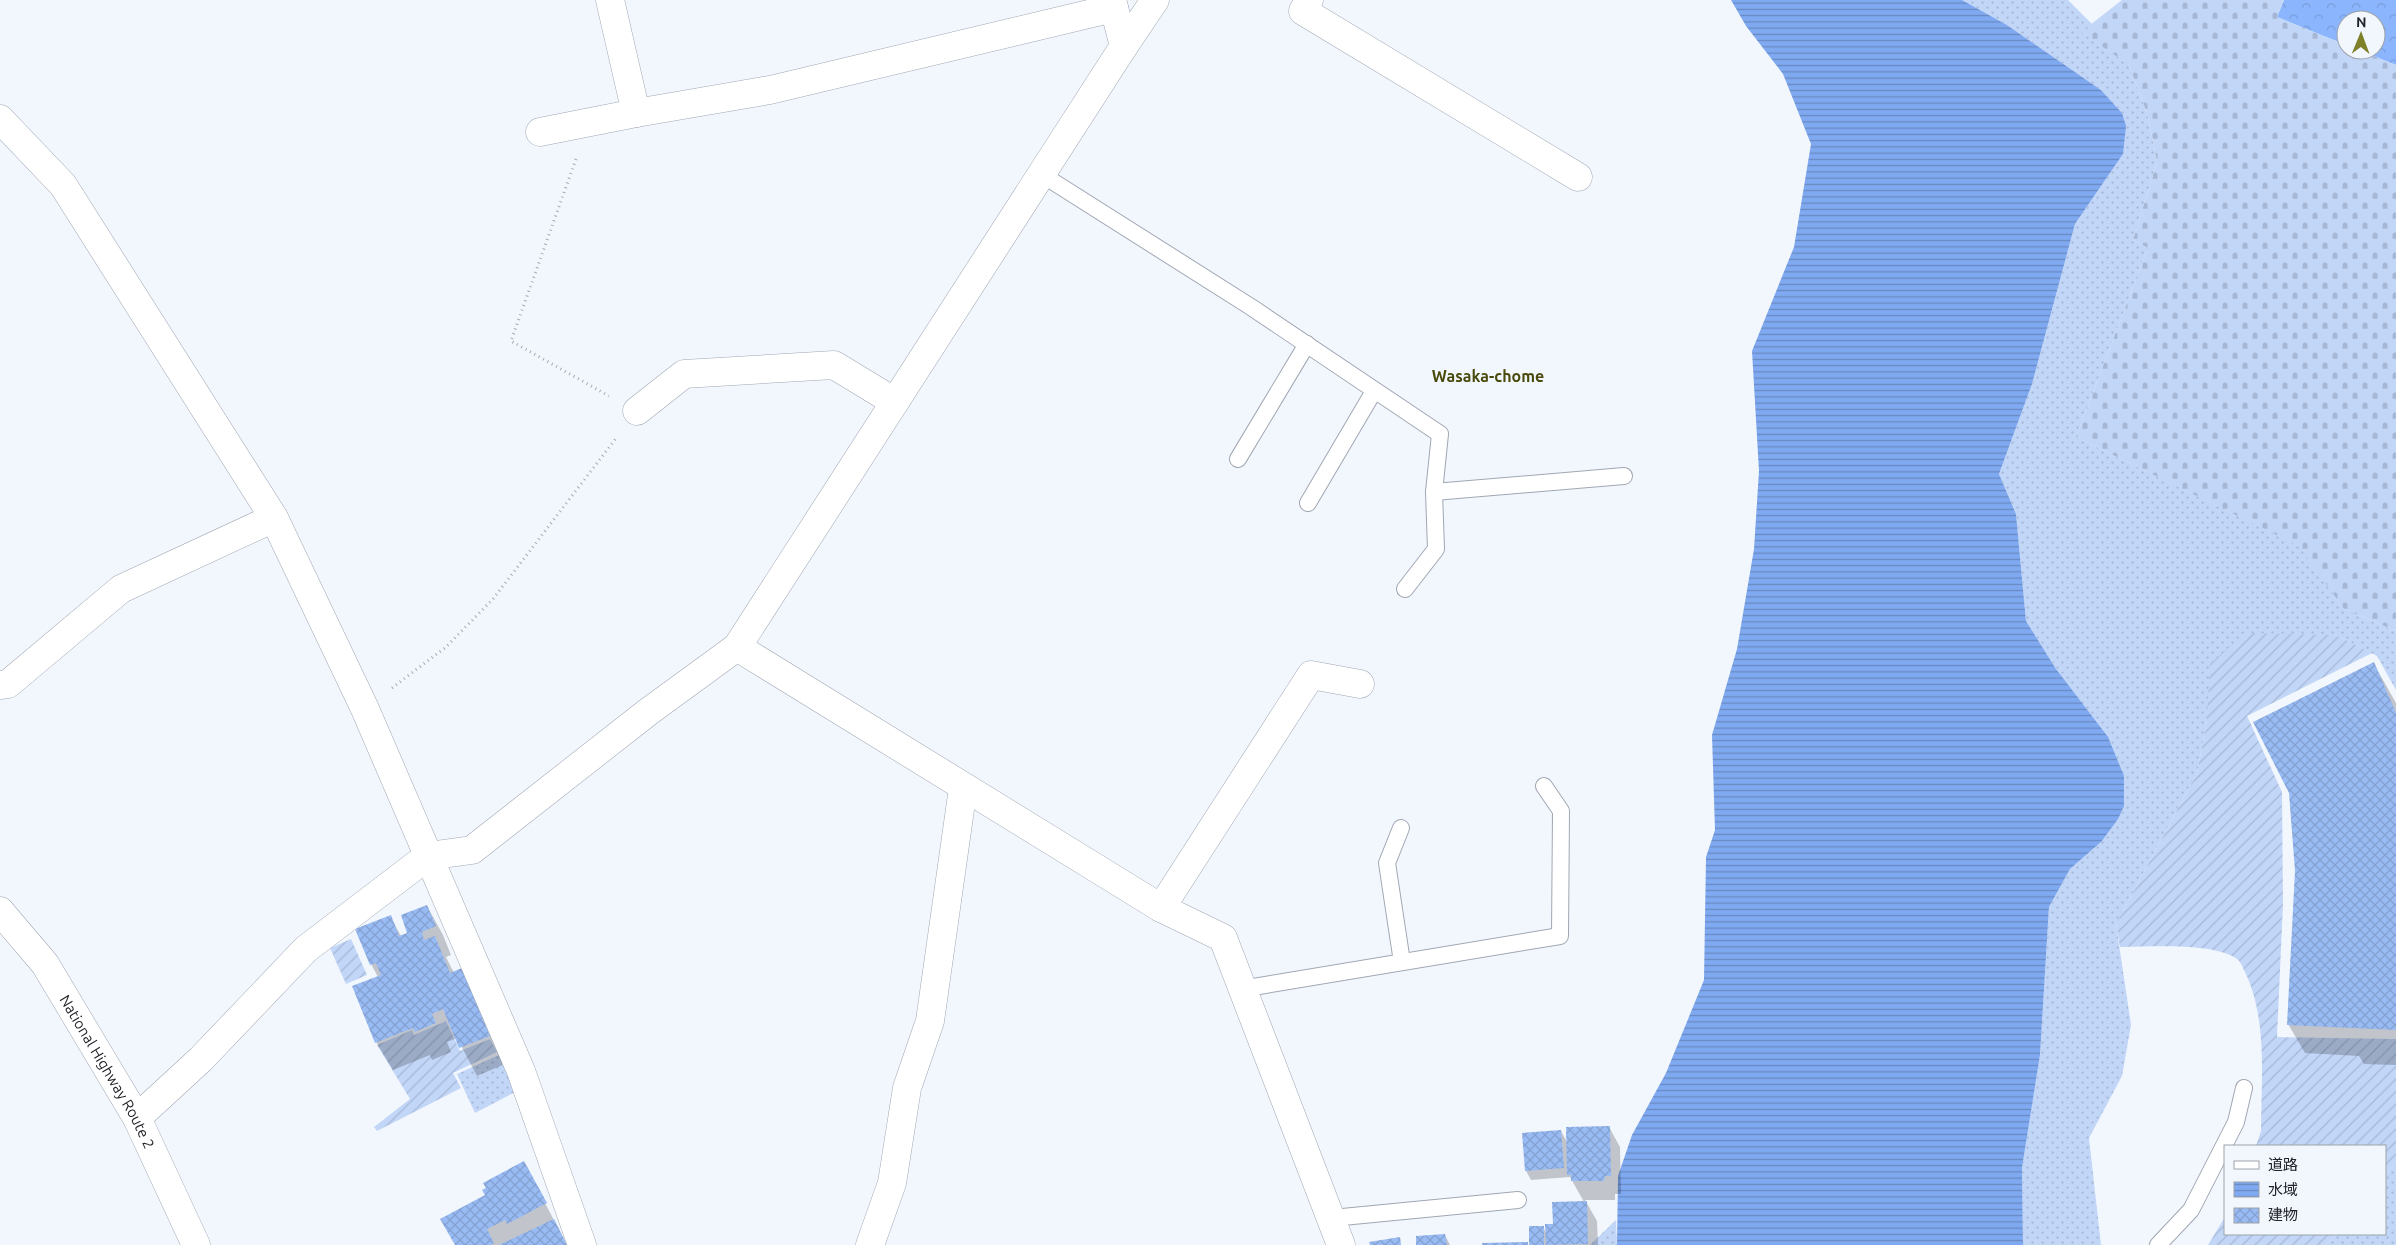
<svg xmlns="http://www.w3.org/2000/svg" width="2396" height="1245" viewBox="0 0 2396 1245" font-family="Ubuntu,'Noto Sans JP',sans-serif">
  <defs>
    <pattern id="grass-dots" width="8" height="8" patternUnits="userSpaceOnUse" patternTransform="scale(1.25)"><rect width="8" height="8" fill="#c2d6f8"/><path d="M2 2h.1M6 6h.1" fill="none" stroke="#a6b7d5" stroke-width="1.8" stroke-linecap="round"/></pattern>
    <pattern id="forest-crowns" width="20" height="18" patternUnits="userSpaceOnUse" patternTransform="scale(1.25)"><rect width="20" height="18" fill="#8bb6fd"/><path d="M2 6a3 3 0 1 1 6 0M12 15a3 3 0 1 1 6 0" fill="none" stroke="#789cd9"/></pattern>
    <pattern id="cemetery-stones" width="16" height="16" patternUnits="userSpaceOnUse" patternTransform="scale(1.25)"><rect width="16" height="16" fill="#c2d6f8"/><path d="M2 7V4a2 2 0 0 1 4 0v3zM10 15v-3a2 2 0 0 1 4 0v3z" fill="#a6b7d5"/></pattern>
    <pattern id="garden-furrows" width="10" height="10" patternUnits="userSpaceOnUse" patternTransform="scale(1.25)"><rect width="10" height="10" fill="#c2d6f8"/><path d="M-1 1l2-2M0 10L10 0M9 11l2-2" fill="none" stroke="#a6b7d5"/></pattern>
    <pattern id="water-rules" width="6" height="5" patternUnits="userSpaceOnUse" patternTransform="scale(1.25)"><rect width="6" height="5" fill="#7fa9f0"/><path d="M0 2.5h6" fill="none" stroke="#6889c2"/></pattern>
    <pattern id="building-cross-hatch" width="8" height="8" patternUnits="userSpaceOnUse" patternTransform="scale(1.25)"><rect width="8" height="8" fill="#98bbf4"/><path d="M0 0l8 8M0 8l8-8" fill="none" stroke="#83a0d1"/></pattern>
  </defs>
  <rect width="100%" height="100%" fill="#f2f7fe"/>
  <!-- grass -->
  <g fill="url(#grass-dots)">
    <path d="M1962,0h106l24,24 -10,8 47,33 19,51 9,46 -24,78 15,8 -72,189 224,109 44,63 52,22v59l-19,-34 -41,-21 -129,85 -10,53 -81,151 15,101 -9,51 -33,62 12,107h-78l-1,-77 18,-113 9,-148 21,-38 31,-27 -45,-173 -30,-48 -10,-107 -17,-40 33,-90 43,-160 48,-70 -1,-41 -21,-23 -94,-65z"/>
    <path d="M501,1054l16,37 -42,22 -18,-39z"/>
    <path d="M2396,1161v84h-71l12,-11h48v-57z"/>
    <path d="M1616,1220l1,25h-27z"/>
  </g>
  <!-- forest -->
  <path fill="url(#forest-crowns)" d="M2284,0h112v65l-38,-15h18v-30h-30v25l-69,-28z"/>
  <!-- cemetery -->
  <path fill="url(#cemetery-stones)" d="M2122,0h162l-7,17 69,28v5h12l38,15v566l-52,-22 -45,-63 -223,-109 72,-189 -15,-8 24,-78 -9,-46 -19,-51 -48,-33z"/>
  <!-- garden -->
  <g fill="url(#garden-furrows)">
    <path d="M2245,633l91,2 36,18 -125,63 35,76 1,112 -6,133 119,2v122l-11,16v-31h-129l5,-15c0,-52 7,-111 -16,-159 -2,-4 -4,-10 -8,-13 -24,-17 -88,-12 -117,-12l-4,-23 81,-151 10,-53 3,-56z"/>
    <path d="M351,939l16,36 -21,9 -16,-36z"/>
    <path d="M446,1021l14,30 30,-12 7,13 -44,21 8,15 -84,43 -3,-4 36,-28 -33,-54 35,-15 2,5z"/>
    <path d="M2225,1217v17h112l-12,11h-117z"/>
  </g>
  <!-- water -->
  <path fill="url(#water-rules)" d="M1731,0h231l45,25 94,65 21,23 4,13 -3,28 -48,70 -43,160 -33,90 17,40 10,107 30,48 52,68 16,39v30l-6,13 -17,23 -31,27 -21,38 -9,148 -18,113 1,77h-406l1,-69 14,-41 34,-62 38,-93 2,-123 9,-27 -3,-95 25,-86 17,-100 5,-78 -7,-120 42,-104 17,-103 -28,-70 -37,-48z"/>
  <!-- shadow -->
  <g fill="#0003">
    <path d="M2374,664l22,39v362l-32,-1 -5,-8 -54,-3 -17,-29z"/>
    <path d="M427,906l16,29 8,20 -5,2 8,16 8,-3 16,28 27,66 -28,12 -20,-38 -10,4 4,10 -19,8 -2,-5 -37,15 -17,-28 2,-65 -7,-13 19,-48 11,20 8,-3z"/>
    <path d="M1609,1127l11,20 1,47h-6v6h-30l12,21 1,24h-67l12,-18 4,7 37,-32 -14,-25 -39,3 -5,-9 35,-40 7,13z"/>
    <path d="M534,1182l33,63h-111z"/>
    <path d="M1445,1235l5,10h-33z"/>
  </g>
  <!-- building -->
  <g fill="url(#building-cross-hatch)">
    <path d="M2374,662l22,51v317l-109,-5 8,-154 -6,-78 -36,-71z"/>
    <path d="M427,905l9,21 -14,6 2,8 11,-4 15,37 12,-5 28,68 -31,12 -16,-39 -11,5 4,9 -21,9 -2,-4 -38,15 -23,-57 29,-11 -5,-12 -6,2 -15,-36 36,-14 8,21 8,-3 -6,-18z"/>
    <path d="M1610,1126l1,50h-6l-1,5h-33v-6h-4l-1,-48z"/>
    <path d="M1561,1130l3,38 -39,3 -3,-38z"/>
    <path d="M524,1161l23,42 -40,21 -2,-4 -18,9 7,14 -3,2h-36l-15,-26 45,-24 -3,-5 4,-2 -3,-5z"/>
    <path d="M1587,1201l1,43 -42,1 -1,-21h8l-1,-22z"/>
    <path d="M554,1219l13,26h-68z"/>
    <rect x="1529" y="1226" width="15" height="19"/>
    <path d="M1445,1234l2,11h-31v-9z"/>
    <path d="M1400,1237l1,8h-31l-1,-3z"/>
    <path d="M1528,1242v3h-46v-2z"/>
  </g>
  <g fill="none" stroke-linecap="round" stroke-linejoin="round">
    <!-- lane casing -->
    <g stroke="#a0a7b3" stroke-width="18">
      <g id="lane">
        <path d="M1041,174l210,133 189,127 -6,58 2,57 -31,40"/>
        <path d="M1238,459l69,-115"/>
        <path d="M1434,492l190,-16"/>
        <path d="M1308,503l66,-112"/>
        <path d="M1401,828l-14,35 15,99"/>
        <path d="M1241,989l319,-53 1,-125 -17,-25"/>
        <path d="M1332,1218l186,-18"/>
        <path d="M2158,1245l33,-35 45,-88 8,-34"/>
      </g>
    </g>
    <!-- street casing -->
    <g stroke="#a0a7b3" stroke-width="29">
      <g id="street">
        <path d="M610,0l26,113"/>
        <path d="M1309,0l-6,11 275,166"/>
        <path d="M1124,46l31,-46"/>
        <path d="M0,119l63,66 211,333 91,191 156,362 61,174"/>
        <path d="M540,132l96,-19 134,-23 344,-82"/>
        <path d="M637,411l47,-37 150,-9 61,37"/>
        <path d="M737,647l424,261 62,30 118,307"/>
        <path d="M0,685l8,-1 113,-95 153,-71"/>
        <path d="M1161,908l150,-233 49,9"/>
        <path d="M137,1118l64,-59 105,-110 122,-93 44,-6 176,-138 89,-65 387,-601 -12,-46"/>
        <path d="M870,1245l22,-62 15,-95 23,-67 33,-233"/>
      </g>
    </g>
    <!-- highway casing -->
    <g stroke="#a0a7b3" stroke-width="29">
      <g id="highway">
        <path id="s1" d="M0,911l45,53 92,154 59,127"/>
      </g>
    </g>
    <!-- path -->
    <g stroke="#a7abb1" stroke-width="3" stroke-dasharray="1 4" stroke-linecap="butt">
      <path d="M576,159l-65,182 98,55"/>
      <path d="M392,688l54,-41 47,-48 124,-162"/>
    </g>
    <!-- lane -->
    <use href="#lane" stroke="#fff" stroke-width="16"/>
    <!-- street -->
    <use href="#street" stroke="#fff" stroke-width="28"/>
    <!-- highway -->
    <use href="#highway" stroke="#fff" stroke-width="28"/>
  </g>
  <g text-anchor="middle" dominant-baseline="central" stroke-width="4.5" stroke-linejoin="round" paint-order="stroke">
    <!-- street labels -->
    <g font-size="15" fill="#212328" stroke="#f2f7fe">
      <text stroke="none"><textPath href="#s1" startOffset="194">National Highway Route 2</textPath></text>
    </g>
    <!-- neighbourhood labels -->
    <g font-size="16" font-weight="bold" fill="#494a0b" stroke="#f2f7fe">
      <text x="1488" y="376">Wasaka-chome</text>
    </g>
  </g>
  <!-- legend -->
  <rect x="2224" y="1145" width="162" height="90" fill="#f2f7fe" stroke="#9ea2a8"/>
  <rect x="2234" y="1161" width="25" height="8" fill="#ffffff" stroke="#9ea2a8"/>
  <text x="2268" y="1170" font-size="15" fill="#212328">道路</text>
  <rect x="2234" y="1182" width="25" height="15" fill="url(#water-rules)" stroke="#9ea2a8"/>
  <text x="2268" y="1195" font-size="15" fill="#212328">水域</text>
  <rect x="2234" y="1208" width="25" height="15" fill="url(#building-cross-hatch)" stroke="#9ea2a8"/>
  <text x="2268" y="1220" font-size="15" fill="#212328">建物</text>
  <!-- north arrow -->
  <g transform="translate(2361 35) rotate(1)"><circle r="24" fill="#f2f7fe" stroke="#9ea2a8"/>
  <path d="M0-4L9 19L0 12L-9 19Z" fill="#7f802a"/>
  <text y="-8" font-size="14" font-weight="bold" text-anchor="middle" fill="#212328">N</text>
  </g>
</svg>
